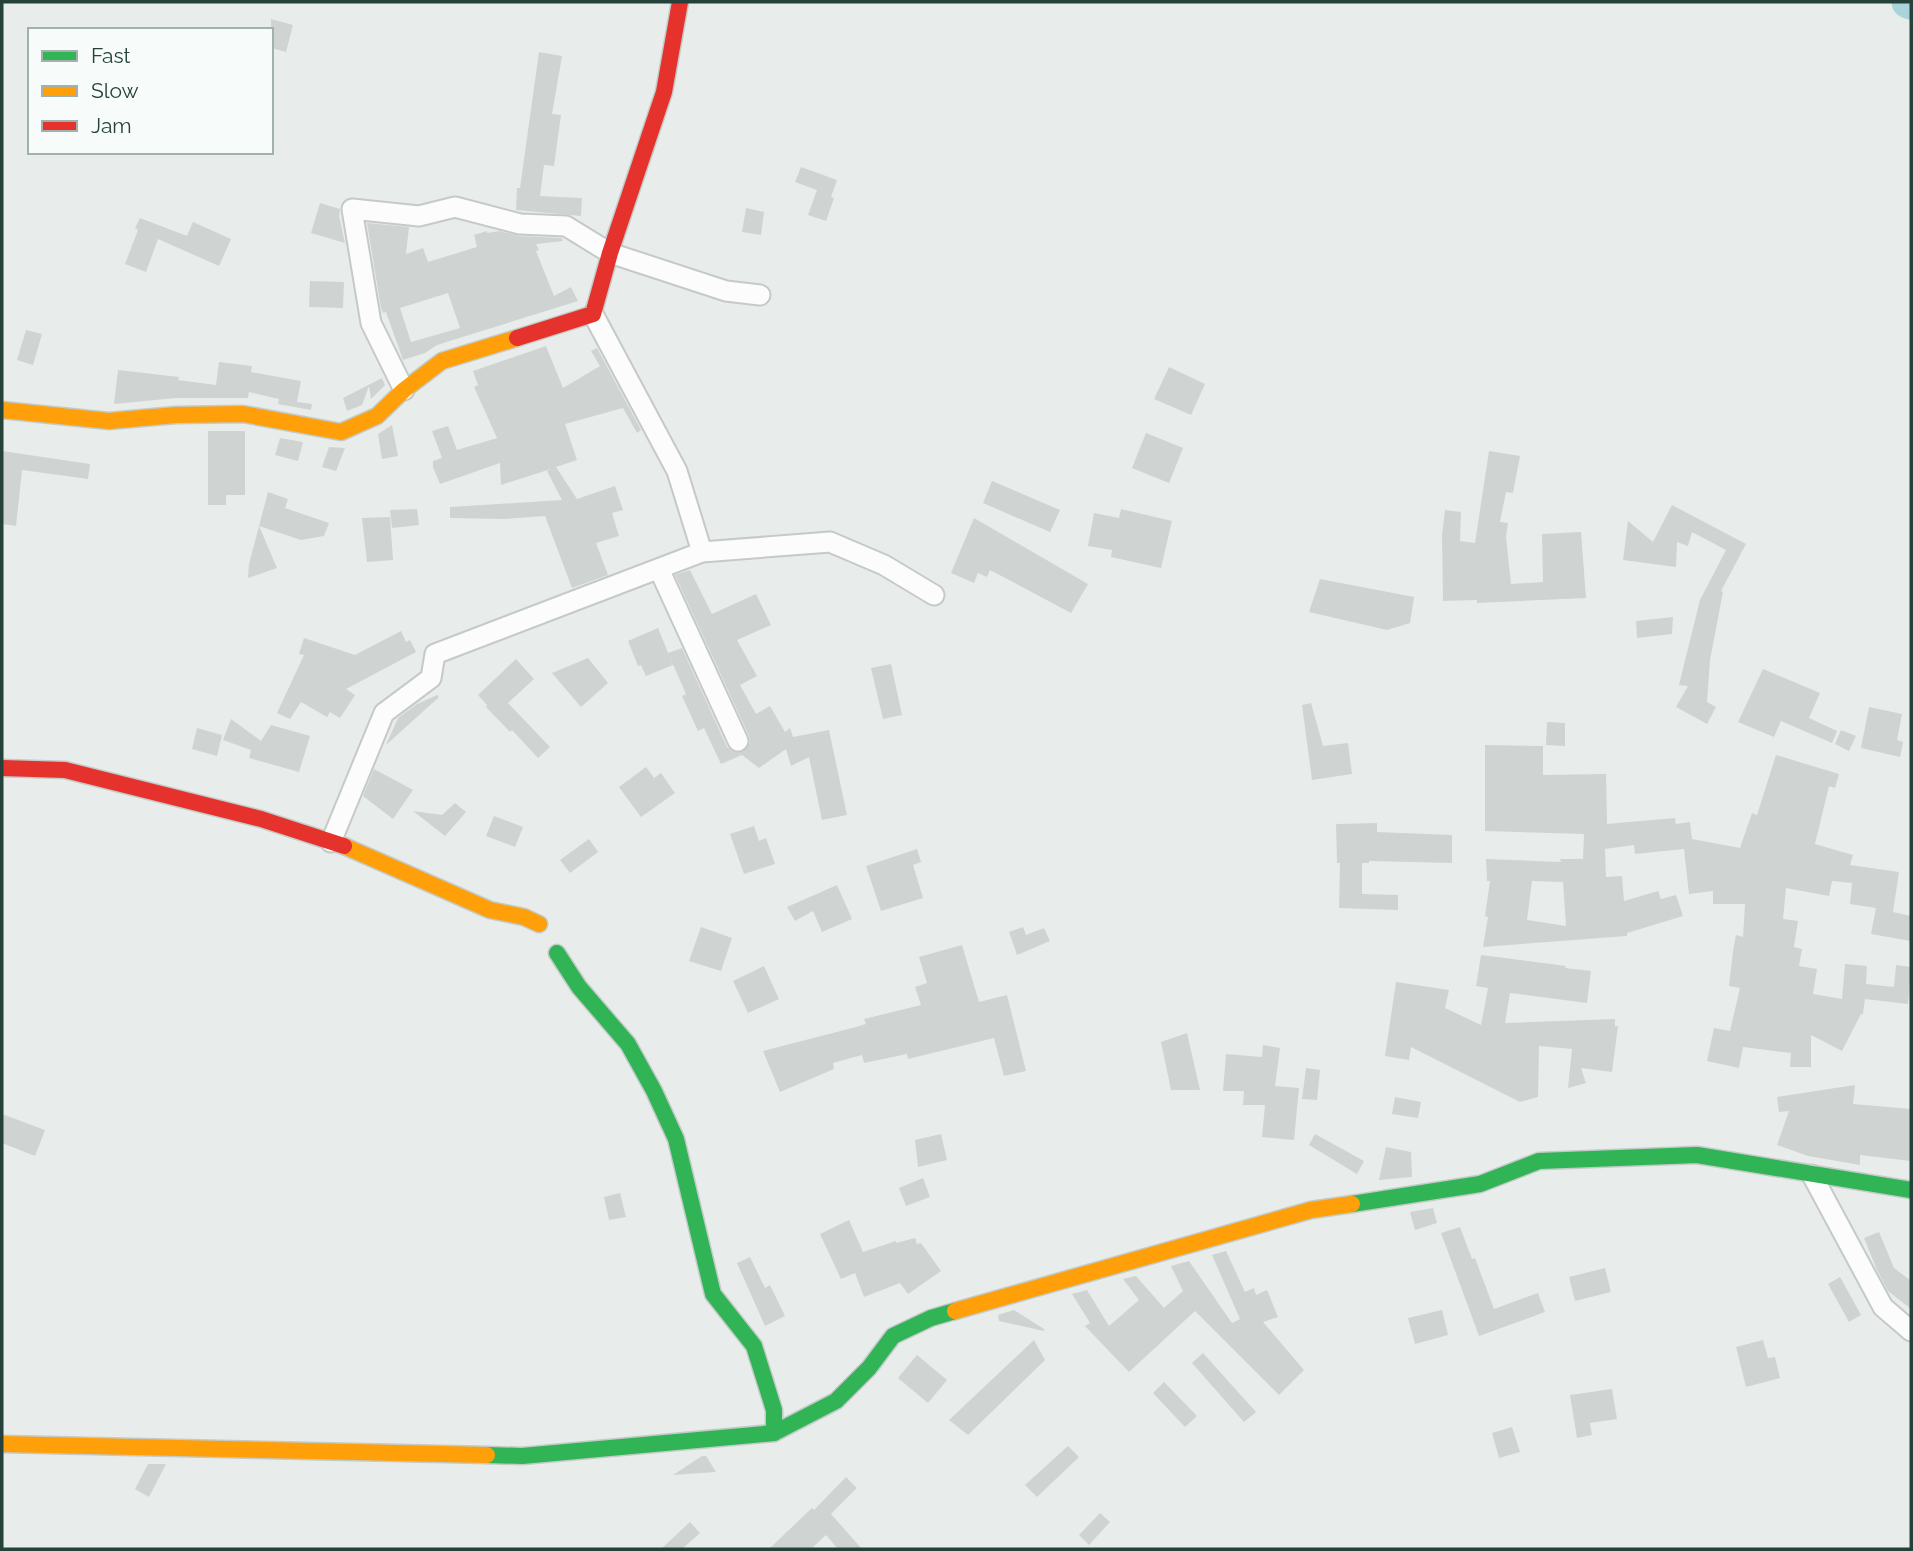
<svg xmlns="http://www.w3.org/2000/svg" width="1913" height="1551" viewBox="0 0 1913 1551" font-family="Raleway,sans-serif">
  <rect width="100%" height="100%" fill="#e8edeb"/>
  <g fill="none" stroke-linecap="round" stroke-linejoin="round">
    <!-- river -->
    <path stroke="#a9d4db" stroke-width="33" d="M1908,2l3,1"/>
  </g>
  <!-- building -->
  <g fill="#cfd4d2" fill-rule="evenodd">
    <path d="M271,19l22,6 -7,27 -15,-4z"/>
    <path d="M539,52l23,4 -10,58 9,1 -7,51 -10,-1 -4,31 42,2 -1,18 -65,-6 1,-22h3z"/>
    <path d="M801,167l36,13 -6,17 3,1 -8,23 -18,-6 9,-25 -22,-8z"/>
    <path d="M320,203l20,6 -1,7 6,27 -34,-10z"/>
    <path d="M746,208l18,4 -3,23 -19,-3z"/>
    <path d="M140,218l47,18 6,-14 38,17 -12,27 -61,-27 -12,33 -21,-8 13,-34 -3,-2z"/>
    <path d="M367,223l42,4 -3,27 17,-6 5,14 49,-15 -3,-12 13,-4v2l13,-2 19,5 43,2 1,3 -27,3 3,6 -3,1 18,45 17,-9 7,14 -141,44 -12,8 -22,7 -17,-48 -3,1 -2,-5zM448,293l12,35 -49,14 -11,-34z"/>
    <path d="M310,281l34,1 -1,26 -34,-1z"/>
    <path d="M26,330l16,4 -9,31 -16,-5z"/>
    <path d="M546,346l17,42 37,-22 -9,-15 6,-3 44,82 -4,3 -14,-25 -58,16 12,36 -21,7 21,32 38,-13 8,24 -11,3 7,23 -23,7 12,32 -36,13 -27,-72 -42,3 -53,-1v-11l112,-7 -15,-29 4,-2 -50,16 -1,-22 -60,21 -7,-17v-6l9,-3 -10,-27 16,-5 9,24 40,-12 -23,-51 4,-2 -5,-14z"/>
    <path d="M219,362l33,4 -1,6 50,9 -4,21 15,2 -1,6 -33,-6 1,-5 -30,-7 -1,6h-72l-62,6 4,-34 61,7 -1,3 38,5z"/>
    <path d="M1169,367l36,17 -14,31 -37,-16z"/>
    <path d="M382,378l3,7 -14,14 -2,-13 -7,19 -15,6 -4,-13z"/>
    <path d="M392,425l6,31 -16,3 -4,-25z"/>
    <path d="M208,431h37v64h-19v10h-18z"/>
    <path d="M1146,433l37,15 -14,35 -37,-15z"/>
    <path d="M280,438l23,4 -5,19 -23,-6z"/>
    <path d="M329,447l16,1 -9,23 -14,-4z"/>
    <path d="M2,451l88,13 -2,15 -66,-9 -6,56 -14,-2z"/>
    <path d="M1489,451l31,5 -7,37 -7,-1 -6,30 8,1 -2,14 5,47 32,-2 -1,-48 39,-2 5,66 -109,5v-3l-34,1 -1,-66 3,-25 16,2 -1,29 15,2z"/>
    <path d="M992,481l68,29 -10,22 -67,-29z"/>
    <path d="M268,492l20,7 -3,9 44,15 -5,13 -23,4 -42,-14 18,42 -29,10 1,-14z"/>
    <path d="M1672,505l74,39 -25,47 2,1 -13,68 -3,42 9,5 -9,17 -31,-17 12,-21 -9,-1 21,-85 26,-50 -34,-18 -4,14 -11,-4 -1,25 -53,-7 5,-39 25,21z"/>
    <path d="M417,509l2,16 -27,3 -2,-18z"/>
    <path d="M1121,509l51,12 -11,47 -50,-11 1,-7 -24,-4 6,-33 25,5z"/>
    <path d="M390,517l3,43 -26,2 -5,-44z"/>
    <path d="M974,518l114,66 -17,29 -81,-43 -3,7 -9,-4 -4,10 -23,-10z"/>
    <path d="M690,570l22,44 44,-20 15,31 -34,15 20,36 -17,9 16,29 14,-8 15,26 5,-4 3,9 36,-7 18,85 -25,5 -13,-63 -18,9 -5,-17 -27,19 -17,-13 -21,9 -17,-36 -6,3 -16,-35 4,-2 -18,-41 14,-5 45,99 5,4 10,1 8,-9 -1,-7 -74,-161z"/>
    <path d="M1320,579l94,18 -4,26 -23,7 -78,-18z"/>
    <path d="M1673,617l-1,17 -35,4 -1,-17z"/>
    <path d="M658,628l15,37 -27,11 -5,-11 -3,1 -10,-25z"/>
    <path d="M401,631l5,11 4,-2 6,12 -70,37 9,6 -15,23 -10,-6 -3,5 -26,-15 -11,17 -13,-6 27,-58 -5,-1 5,-16 51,17z"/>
    <path d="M588,658l20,25 -27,24 -29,-34z"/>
    <path d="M516,659l18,20 -26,24 42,44 -12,11 -26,-28 -2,2 -24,-25 1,-2 -9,-10z"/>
    <path d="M891,664l11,51 -19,4 -12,-51z"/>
    <path d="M1763,669l57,24 -11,25 28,13 -5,12 -51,-22 -7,16 -36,-15z"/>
    <path d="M437,695l2,2 -53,48 12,-27 19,-14z"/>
    <path d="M1311,703l12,43 25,-3 4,31 -40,6 -10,-75z"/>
    <path d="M1869,707l33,7 -5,26 6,2 -3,15 -39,-9z"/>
    <path d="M231,719l30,22 10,-16 39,11 -11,36 -50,-14 2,-8 -28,-10z"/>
    <path d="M1547,722l18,1v23l-19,-1z"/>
    <path d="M197,728l25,7 -5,21 -25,-7z"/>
    <path d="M1841,730l15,6 -7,15 -14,-7z"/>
    <path d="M1485,745l58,1v29l63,-1 1,50 68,-6 1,6 14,-2 2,17 48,9 12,-35 5,2 19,-60 63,19 -4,14 -6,-2 -14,58 38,11 -3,10 49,7 -6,40 18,4v25l-40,-7 5,-26 -26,-4 2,-21 -20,-2 -3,15 -43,-8 -3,31 15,2 -4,26 8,2 -3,17 18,3 -4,25 29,5 3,-35 22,2 -1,18 28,3 2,-22 15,2 -3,37 -43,-5 -2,15h-2l-19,37 -31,-16v32h-21l1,-14 -48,-6 -4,21 -32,-7 7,-33 16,3 10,-43 -11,-2 4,-35 3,-16 7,2 2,-33h-32v-13l-24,3 -5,-45 -49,5 -1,-9 -29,4 1,28 16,-1 2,25 34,-10 3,8 15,-4 7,21 -56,17v3l-144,11 5,-30 -3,-1 5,-35h-3l-1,-22 75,3 -1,-3h23l1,-25 -99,-3zM1532,881l31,1 3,44 -39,-6z"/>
    <path d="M646,767l8,11 7,-5 14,20 -34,24 -22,-30z"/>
    <path d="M374,769l39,21 -20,29 -30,-23z"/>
    <path d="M455,803l11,9 -21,24 -32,-25 29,4z"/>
    <path d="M494,816l29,11 -8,20 -29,-11z"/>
    <path d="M1377,823v9l75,3v28l-83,-2v2h-7v31l36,1v15l-59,-2 1,-45h-3l-1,-39z"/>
    <path d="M754,826l5,15 7,-3 9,26 -31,10 -14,-40z"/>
    <path d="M589,839l9,13 -28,21 -10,-13z"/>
    <path d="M917,849l4,13 -8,3 10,33 -42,13 -15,-45z"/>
    <path d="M837,885l15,34 -30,13 -9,-21 -18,10 -8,-14z"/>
    <path d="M701,927l31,11 -11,33 -32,-10z"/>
    <path d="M1023,927l3,8 18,-7 6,13 -33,14 -8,-23z"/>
    <path d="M962,945l17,57 28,-7 19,76 -22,5 -10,-38 -86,21 -1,-5 -43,9 -2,-8 -29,8 1,6 -54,23 -17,-41 93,-24 10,-3 -2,-5 57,-14 -6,-18 12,-4 -8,-26z"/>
    <path d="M1481,955l85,11 -1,2 26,3 -4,32 -77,-10 -5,30 110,-4v7h3l-6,46 -31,-4 5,15 -18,5 4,-39 -33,-3 -1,51 -18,5 -109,-55 -2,13 -24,-4 11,-74 53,8 -4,18 36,17 7,-37 -12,-2z"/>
    <path d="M764,966l15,33 -31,14 -15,-32z"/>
    <path d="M1187,1033l13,57h-29l-10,-48z"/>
    <path d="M1263,1045l17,3 -5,38 24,2 -5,52 -32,-3 3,-32h-22l1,-14h-21l3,-37 36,3z"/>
    <path d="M1306,1068l14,2 -3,30 -15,-1z"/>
    <path d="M1855,1085l-2,19 58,5v52l-51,-6v10l-52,-9 -31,-11 12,-34 -10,1 -2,-15z"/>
    <path d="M1395,1097l26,5 -3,16 -26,-4z"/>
    <path d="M2,1114l43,16 -10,26 -33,-13z"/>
    <path d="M941,1134l6,26 -29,7 -3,-27z"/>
    <path d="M1315,1134l49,27 -7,13 -48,-29z"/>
    <path d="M1386,1147l25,5 1,25 -33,3z"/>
    <path d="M923,1178l7,19 -24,9 -7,-18z"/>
    <path d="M620,1193l6,24 -17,3 -5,-23z"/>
    <path d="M1433,1208l4,15 -22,7 -5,-18z"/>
    <path d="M849,1220l14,32 33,-11v2l19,-5 2,6 4,-1 20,28 -33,23 -8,-11 -36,14 -9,-24 -14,6 -21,-45z"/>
    <path d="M1460,1227l12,32 3,-1 19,51 44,-16 7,19 -66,24 -38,-103z"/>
    <path d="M1879,1232l15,36 17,13v28l-23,-18 -11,-21 -13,-32z"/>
    <path d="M1226,1251l19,41 9,-4 2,7 11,-5 11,27 -15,5 41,48 -25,25 -84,-84 -66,61 -44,-46 5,-3 -18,-29 15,-4 22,36 30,-26 -16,-21 13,-3 28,32 19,-17 -12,-25 18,-5 43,62 8,-4 -28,-64z"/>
    <path d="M750,1257l15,31 5,-3 15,31 -20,10 -28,-63z"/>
    <path d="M1605,1268l6,24 -36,9 -6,-24z"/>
    <path d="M1840,1277l21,38 -12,7 -21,-38z"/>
    <path d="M1014,1310l30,19v2l-45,-10 -1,-6z"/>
    <path d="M1442,1310l6,25 -33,9 -7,-26z"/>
    <path d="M1034,1340l11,20 -77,75 -19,-15z"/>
    <path d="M1763,1340l5,18 7,-1 5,21 -34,9 -10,-40z"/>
    <path d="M1203,1353l53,59 -12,10 -52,-59z"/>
    <path d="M917,1355l30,25 -19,23 -30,-25z"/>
    <path d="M1164,1382l33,34 -12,11 -32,-34z"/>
    <path d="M1612,1389l5,30 -27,4 2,12 -15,3 -7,-43z"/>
    <path d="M1512,1427l8,25 -21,6 -7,-25z"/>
    <path d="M1068,1446l11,11 -42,40 -12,-12z"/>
    <path d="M702,1456h4l10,16 -43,3z"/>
    <path d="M148,1464h18l-17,33 -14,-8z"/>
    <path d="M846,1477l11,11 -26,26 31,35h-24l-12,-14 -15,14h-42l43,-41 2,2z"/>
    <path d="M1100,1513l10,9 -21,23 -10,-10z"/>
    <path d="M690,1522l10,11 -18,16h-21z"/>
  </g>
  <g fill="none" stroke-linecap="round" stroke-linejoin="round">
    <!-- street casing -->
    <g stroke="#c5cac8" stroke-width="23">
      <g id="street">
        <path d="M593,314l84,157 25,81"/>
        <path d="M404,390l-33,-67 -19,-114 67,7 36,-9 65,17 46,2 44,27 116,38 34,4"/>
        <path d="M659,569l79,172"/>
        <path d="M331,842l53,-129 47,-35 4,-24 267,-102 128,-10 54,23 50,30"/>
        <path d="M1812,1175l71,132 28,24"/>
      </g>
    </g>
    <!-- fast casing -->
    <g stroke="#c3cbc8" stroke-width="19">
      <g id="fast">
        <path d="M557,953l22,34 49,57 26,47 22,48 37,155 41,52 20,64v23"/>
        <path d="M1352,1204l128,-20 59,-23 158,-6 214,35"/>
        <path d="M487,1455l35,1 252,-23 62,-32 33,-33 24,-32 38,-18 24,-7"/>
      </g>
    </g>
    <!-- slow casing -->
    <g stroke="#c3cbc8" stroke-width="19">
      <g id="slow">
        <path d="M2,410l107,11 67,-6 67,-1 98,18 36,-16 27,-26 38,-29 75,-23"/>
        <path d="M344,846l146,64 34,7 15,7"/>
        <path d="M955,1311l356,-101 41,-6"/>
        <path d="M2,1444l485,11"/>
      </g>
    </g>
    <!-- jam casing -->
    <g stroke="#c3cbc8" stroke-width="19">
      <g id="jam">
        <path d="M517,338l76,-24 17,-61 54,-161 16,-90"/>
        <path d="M2,768l63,2 196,49 83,27"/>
      </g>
    </g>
    <!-- street -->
    <use href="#street" stroke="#fcfcfc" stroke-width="19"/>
    <!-- fast -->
    <use href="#fast" stroke="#30b455" stroke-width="16"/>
    <!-- slow -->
    <use href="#slow" stroke="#ff9f0a" stroke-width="16"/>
    <!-- jam -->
    <use href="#jam" stroke="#e5322d" stroke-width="16"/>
  </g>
  <!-- border -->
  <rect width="1913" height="1551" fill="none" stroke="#24423a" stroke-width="7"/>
  <!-- legend -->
  <rect x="28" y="28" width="245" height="126" fill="#f7fbf9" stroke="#a3b1ad" stroke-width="2"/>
  <rect x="42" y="51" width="35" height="10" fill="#30b455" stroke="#a3b1ad" stroke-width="2"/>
  <text x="91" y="63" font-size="21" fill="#24423a">Fast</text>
  <rect x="42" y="86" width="35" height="10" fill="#ff9f0a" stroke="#a3b1ad" stroke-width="2"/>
  <text x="91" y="98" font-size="21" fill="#24423a">Slow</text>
  <rect x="42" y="121" width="35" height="10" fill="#e5322d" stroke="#a3b1ad" stroke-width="2"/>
  <text x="91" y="133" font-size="21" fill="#24423a">Jam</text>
</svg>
